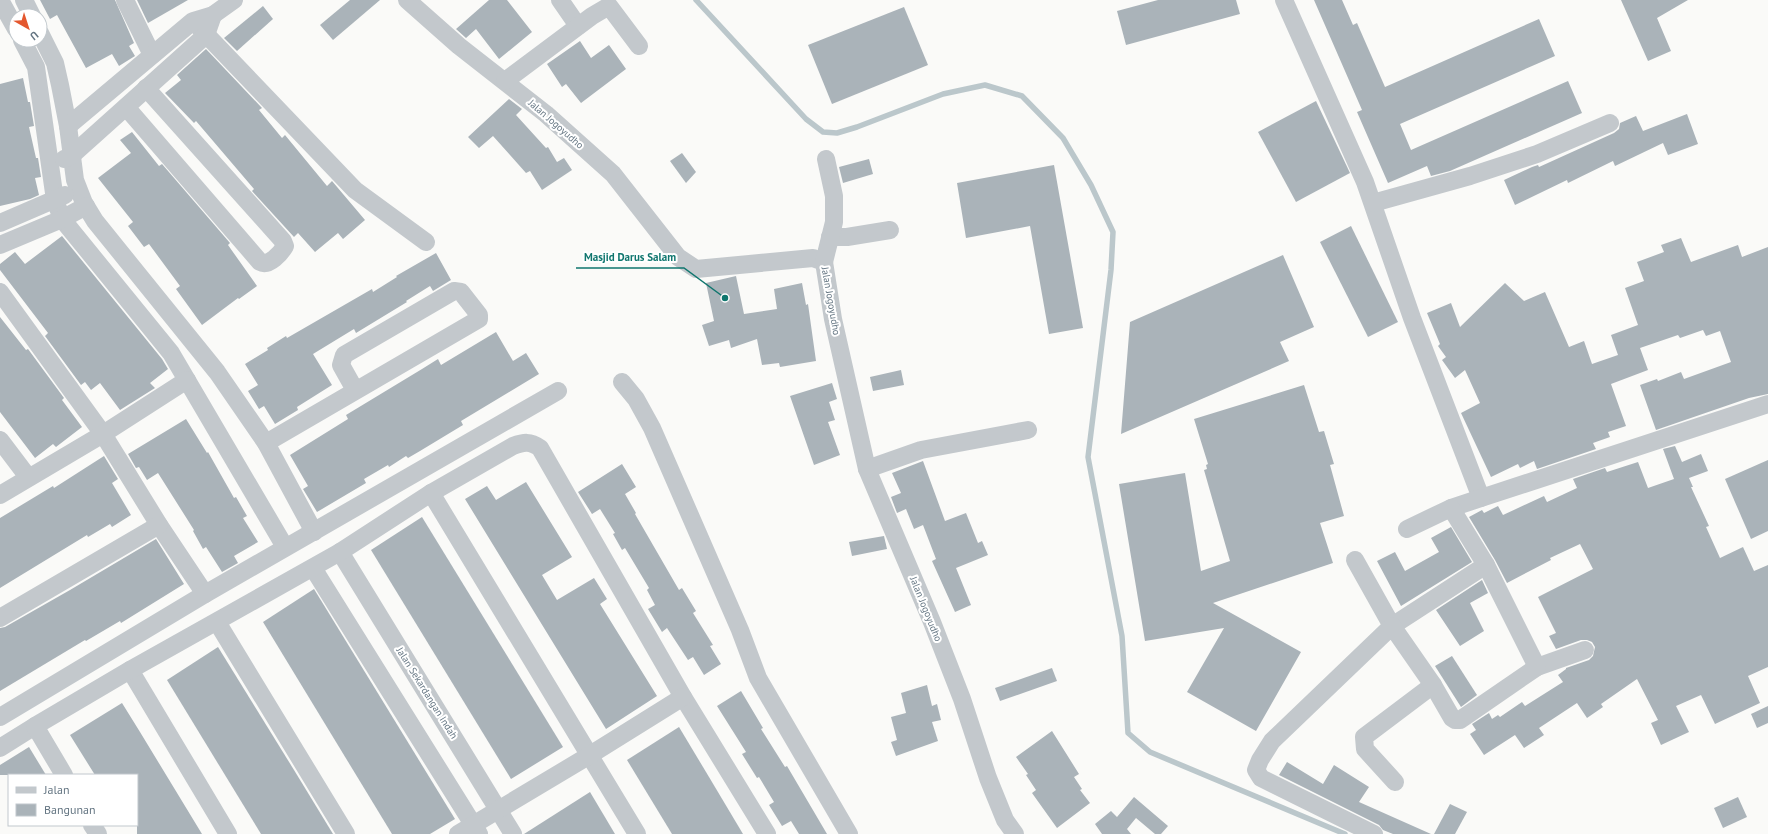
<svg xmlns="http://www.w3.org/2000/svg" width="1768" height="834" viewBox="0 0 1768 834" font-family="'PT Sans',sans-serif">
  <rect width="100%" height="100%" fill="#fafaf8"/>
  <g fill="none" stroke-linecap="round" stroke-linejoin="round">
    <!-- stream -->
    <path stroke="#bbc7cb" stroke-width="5.5" d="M696,0l110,119 17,13 14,1 20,-6 86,-33 42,-9 37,11 41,42 28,47 22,47 -2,38 -23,187 34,179 6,97 22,19 195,82"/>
  </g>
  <!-- building -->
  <g fill="#aab3b9">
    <path d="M40,0h75l19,43 -5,3 6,10 -16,10 -7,-12 -26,14 -29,-53 -7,4z"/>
    <path d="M137,0h51l-40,23z"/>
    <path d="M350,0h30l-47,40 -13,-15z"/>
    <path d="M489,0h18l25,32 -33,27 -23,-30 -10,9 -10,-9z"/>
    <path d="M1158,0h78l4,14 -114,31 -9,-34z"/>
    <path d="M1314,0h28l11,25 4,-2 28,64 154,-68 16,37 -155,68 11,26 157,-69 14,32 -132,58 -19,5 -4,-10 -39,17 -31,-71 5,-2z"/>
    <path d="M1621,0h67l-31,18 14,33 -23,10z"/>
    <path d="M263,6l10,13 -36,32 -13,-13z"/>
    <path d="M904,7l24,58 -96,39 -24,-59z"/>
    <path d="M580,41l11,17 18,-13 17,24 -45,34 -15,-19 -4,3 -15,-23z"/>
    <path d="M206,49l56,59 -3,2 23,28 3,-3 42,51 5,-5 33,39 -22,19 -5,-6 -23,19 -17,-19 -4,4 -42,-46 2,-2 -58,-68 -2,2 -29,-30 16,-13 -4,-5z"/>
    <path d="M23,78l5,24h2l4,24 -5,1 7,31h2l3,19 -6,1 4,17 -9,4 -30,7v-122z"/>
    <path d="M509,99l13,10 -6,6 30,33 2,-1 9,15 7,-4 8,12 -30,20 -12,-19 -4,2 -33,-37 -14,12 -11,-11z"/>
    <path d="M1316,101l34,72 -54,29 -38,-70z"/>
    <path d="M1687,114l11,30 -30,11 -5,-12 -48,23 -2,-5 -45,22 -1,-3 -52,25 -11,-25 28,-13 6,-2 1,2 75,-34 5,-4 1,-6 16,-7 7,15z"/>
    <path d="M132,132l27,34 3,-2 68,79 -2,2 29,41 -18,13 -1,-1 -36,27 -26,-36 4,-3 -31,-42 -5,3 -16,-21 5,-4 -35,-44 33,-25 -11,-13z"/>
    <path d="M682,153l14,19 -10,11 -16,-22z"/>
    <path d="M869,159l4,15 -30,9 -4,-16z"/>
    <path d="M1054,165l29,163 -34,6 -19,-108 -64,12 -9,-55z"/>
    <path d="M1351,226l47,96 -30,15 -48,-95z"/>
    <path d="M62,236l100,123 6,10 -18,14 5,5 -35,22 -20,-27 -9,7 -6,-8 -4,3 -36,-49 3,-3 -48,-63v-6l15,-12 10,12z"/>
    <path d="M1681,238l10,24 47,-17 4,12 26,-10v147l-19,4 -93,32 -16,-45 17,-6 1,2 23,-9 3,7 47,-17 -11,-31 -14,5 -3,-6 -23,8 -2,-3 -38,13 8,22 -37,14 15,42 -18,6 2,5 -17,6 3,6 -59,20 -3,-8 -14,7 -2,-4 -27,13 -30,-64 19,-10 -15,-33 -10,8 -13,-18 4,-3 -8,-11 2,-2 -13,-31 24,-10 9,24 45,-44 19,18 21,-9 24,55 15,-6 8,23 26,-9 -7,-20 27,-10 -13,-37 19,-7 -7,-19 27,-10 -3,-7z"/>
    <path d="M436,253l15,27 -18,11 -3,-5 -24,15 1,1 -51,31 -2,-4 -41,25 19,31 -35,22 1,3 -23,14 -11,-18 -5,3 -11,-18 10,-6 -13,-21 23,-14 -1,-2 19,-12 1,2 85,-49 1,3 24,-15 -1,-1z"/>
    <path d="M1283,255l31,72 -34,15 9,19 -168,73 9,-112z"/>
    <path d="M736,276l8,38 33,-5 -3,-20 28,-6 4,22 2,-1 8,57 -36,6 -1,-4 -17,2 -5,-26 -26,9 -2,-8 -20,6 -7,-21 12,-4 -8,-38z"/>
    <path d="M0,317l26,33 2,-1 36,49 -2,2 20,27 -26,20 -3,-3 -18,14 -35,-46z"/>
    <path d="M496,332l17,29 13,-8 13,21 -78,47 2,4 -43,26 -12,7 -2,-2 -17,11 -1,-2 -24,14 2,4 -49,29 -14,-23 5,-3 -18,-31 58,-36 -2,-4 76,-46 16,-10 3,6z"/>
    <path d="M901,370l3,15 -31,6 -3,-14z"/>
    <path d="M832,383l5,16 -8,3 6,18 -7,2 12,33 -26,10 -24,-69z"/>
    <path d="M1304,385l15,47 5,-1 10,33 -4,1 14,51 -24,7 13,40 -120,40 88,49 -45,79 -69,-39 37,-64 -79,13 -26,-157 66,-11 16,98 29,-10 -26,-91 3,-1 -1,-4 2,-1 -14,-45z"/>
    <path d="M186,419l21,34 1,-1 26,46 2,-1 11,19 -4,2 15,24 -24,14 4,7 -16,9 -16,-25 -3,2 -10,-18 1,-1 -36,-57 -11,7 -8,-13 -3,1 -8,-14z"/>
    <path d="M1675,446l7,16 19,-8 7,17 -19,7 4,9h-2l18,39 -3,1 14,31 23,-11 11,24 14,-6v102l-20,9 12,27 -45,21 -14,-29 -25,11 13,26 -28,13 -10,-22 7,-3 -21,-41 -36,25 2,3 -16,11 -10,-15 -38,25 5,7 -20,13 -9,-13 -31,20 -14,-21 6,-4 -4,-6 17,-11 3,6 6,-4 2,2 22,-15 3,4 38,-24 -5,-7 8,-6v-1l23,-8 4,-4 2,-9 -3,-5 -5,-2h-6l-25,9 -7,-13 7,-3 -18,-36 55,-28 -13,-25 -30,14 1,2 -44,23 -12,-23 -26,-43 13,-7 2,3 14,-7 5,9 41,-19 3,6 30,-14 -4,-9 32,-11 2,4 31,-10 10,26 26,-9 -11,-30z"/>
    <path d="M104,456l14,23 -6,4 19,32 -19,12 -2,-3 -22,13 -1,-2 -87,53v-70l53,-32 1,2z"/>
    <path d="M1768,460v71l-17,8 -26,-60z"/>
    <path d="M923,461l22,60 21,-8 12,30 4,-2 6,14 -32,13 15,37 -16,7 -23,-51 4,-2 -13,-34 -9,4 -8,-20 -9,4 -6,-16 10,-4 -9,-20z"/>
    <path d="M622,464l14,23 -11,7 11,19 -1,1 44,76 3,-2 14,23 -3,2 20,32 -3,1 11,18 -17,11 -11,-18 -5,3 -21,-32 -5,4 -14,-23 7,-4 -8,-15 2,-2 -24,-40 -3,2 -9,-16 2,-1 -15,-24 -8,5 -14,-22z"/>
    <path d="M526,482l46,75 -30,18 15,25 37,-22 13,21 -7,5 57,92 -51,33 -141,-230 22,-13 9,14z"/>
    <path d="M422,517l141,230 -52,32 -140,-229z"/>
    <path d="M1451,527l21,35 -71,44 -24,-45 18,-9 10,19 34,-19 -8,-14z"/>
    <path d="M884,536l3,13 -35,7 -3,-14z"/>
    <path d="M156,539l28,45 -63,39 -1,-2 -34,20 -1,-1 -85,51v-63l5,-1 65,-37z"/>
    <path d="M1482,580l6,13 -18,10 14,28 -24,15 -24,-36z"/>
    <path d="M314,589l141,230 -25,15h-38l-129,-212z"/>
    <path d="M218,647l76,123 39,64h-72l-58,-95 -36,-59z"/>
    <path d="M1452,656l25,39 -16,12 -26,-41z"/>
    <path d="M1052,668l5,13 -57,20 -5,-13z"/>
    <path d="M927,685l5,21 5,-2 4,16 -9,2 6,19 -42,15 -5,-14 6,-2 -6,-23 15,-4 -5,-20z"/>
    <path d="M741,691l22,37 -2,1 24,38 2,-1 40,68h-28l-8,-13 -9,5 -13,-21 5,-3 -15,-25 -2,1 -15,-24 4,-2 -29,-46z"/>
    <path d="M122,703l18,29 62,102h-65v-59h-42l-25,-40z"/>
    <path d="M1768,706v17l-11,5 -6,-14z"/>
    <path d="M679,727l30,50 34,57h-71l-45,-74z"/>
    <path d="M1052,731l27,43 -5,3 8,12 -2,1 10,13 -33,25 -25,-35 4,-3 -10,-15 2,-1 -12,-17z"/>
    <path d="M29,747l17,28h-46v-10z"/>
    <path d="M1287,762l36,22 11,-19 35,22 -10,15 72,32h-38l-10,-4 -4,-5 -100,-50z"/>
    <path d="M590,792l25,42h-91z"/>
    <path d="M1134,797l34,29 -7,8h-6l-19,-16 -9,11 4,5h-29l-7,-10 16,-13 6,6z"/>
    <path d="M1738,797l9,20 -24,11 -9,-20z"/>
    <path d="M1450,804l17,8 -12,22h-21z"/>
  </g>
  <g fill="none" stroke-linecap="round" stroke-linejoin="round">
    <!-- minor -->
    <g stroke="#c3c8cc" stroke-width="18">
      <path d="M0,0l16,29"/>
      <path d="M24,0l8,16"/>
      <path d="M125,0l27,55"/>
      <path d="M407,0l52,46 87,68 67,60 65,83 18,12 117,-11 11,4 9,57 34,150 65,153 30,77 26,79 17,42 10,14"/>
      <path d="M560,0l18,26"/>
      <path d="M1284,0l81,182 47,136 69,180 287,-94"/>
      <path d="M213,15l21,-15"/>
      <path d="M198,26l157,164 71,52"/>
      <path d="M40,33l15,30 5,22 8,41 7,54 9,23 11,18 122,151 49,71 48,89"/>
      <path d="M22,40l14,27 19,133 7,19 109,134 114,194"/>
      <path d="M505,81l87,-65 17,-10 30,40"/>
      <path d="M126,107l134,155c9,5 21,-9 25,-16l-2,-5 -137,-153"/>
      <path d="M64,159l7,-3 135,-121 7,-20 -20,6 -125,105"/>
      <path d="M1373,203l97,-27 67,-22 73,-31"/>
      <path d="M0,223l65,-28"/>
      <path d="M830,237h17l43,-7"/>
      <path d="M0,245l62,-26 24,-13"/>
      <path d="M824,262l10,-40v-26l-8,-37"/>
      <path d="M0,292l103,142 56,91 46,69"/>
      <path d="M622,382l14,17 16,29 88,202 18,48 91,156"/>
      <path d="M0,440l28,37"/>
      <path d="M266,443l213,-124v-4l-18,-23 -7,-1 -110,64 -3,10 14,25"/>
      <path d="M867,469l54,-19 107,-20"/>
      <path d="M431,493l206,341"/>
      <path d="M0,495l103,-61 84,-54"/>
      <path d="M1451,508l30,-10"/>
      <path d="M340,552l173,282"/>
      <path d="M1355,560l37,66 94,-61"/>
      <path d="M313,568l166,266"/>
      <path d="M0,618l159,-93"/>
      <path d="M217,622l129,212"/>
      <path d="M1537,667l48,-17"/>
      <path d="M130,670l98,164"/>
      <path d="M0,717l205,-123 353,-203"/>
      <path d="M0,748l35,-22"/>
      <path d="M64,775l-29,-49 95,-56 210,-118 91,-59 82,-47c11,-4 17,-5 27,2l143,249 84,137"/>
      <path d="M1395,782l-30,-33 -1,-12 69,-52"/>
      <path d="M92,825l6,9"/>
      <path d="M458,834l132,-79 93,-58"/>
      <path d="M1374,834l-113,-56 -5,-8 4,-10 12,-19 120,-115 41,59 19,33 3,2h5l77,-53 -51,-102 -35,-57 -44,21"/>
    </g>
  </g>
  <g text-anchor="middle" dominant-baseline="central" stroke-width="4" stroke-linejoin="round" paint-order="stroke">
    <!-- street labels -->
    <g font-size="10" fill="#657683" stroke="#fff">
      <text transform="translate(556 124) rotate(41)">Jalan Jogoyudho</text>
      <text transform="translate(831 301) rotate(80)">Jalan Jogoyudho</text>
      <text transform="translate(926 609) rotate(68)">Jalan Jogoyudho</text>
      <text transform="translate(427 693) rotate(58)">Jalan Sekardangan Indah</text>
    </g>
  </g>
  <!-- callouts -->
  <path fill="none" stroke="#0f766e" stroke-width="1.5" d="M725 298L684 268H576"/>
  <circle fill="#0f766e" stroke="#fff" stroke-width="1.5" cx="725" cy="298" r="4"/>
  <g font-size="11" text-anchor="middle" font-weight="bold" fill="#0f766e" stroke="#fff" stroke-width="4" stroke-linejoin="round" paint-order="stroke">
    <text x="630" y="261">Masjid Darus Salam</text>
  </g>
  <!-- legend -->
  <rect x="8" y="774" width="130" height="52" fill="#ffffff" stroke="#c1c8cd"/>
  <rect x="16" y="787" width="20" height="6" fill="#c3c8cc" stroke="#c1c8cd"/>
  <text x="44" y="794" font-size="12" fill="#657683">Jalan</text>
  <rect x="16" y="804" width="20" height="12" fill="#aab3b9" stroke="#c1c8cd"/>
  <text x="44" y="814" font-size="12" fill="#657683">Bangunan</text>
  <!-- north arrow -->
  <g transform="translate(28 28) rotate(141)"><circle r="19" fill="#ffffff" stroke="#c1c8cd"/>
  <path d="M0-3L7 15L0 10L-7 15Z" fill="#e4572e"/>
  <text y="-6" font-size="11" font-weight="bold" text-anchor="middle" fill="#657683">U</text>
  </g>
</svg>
